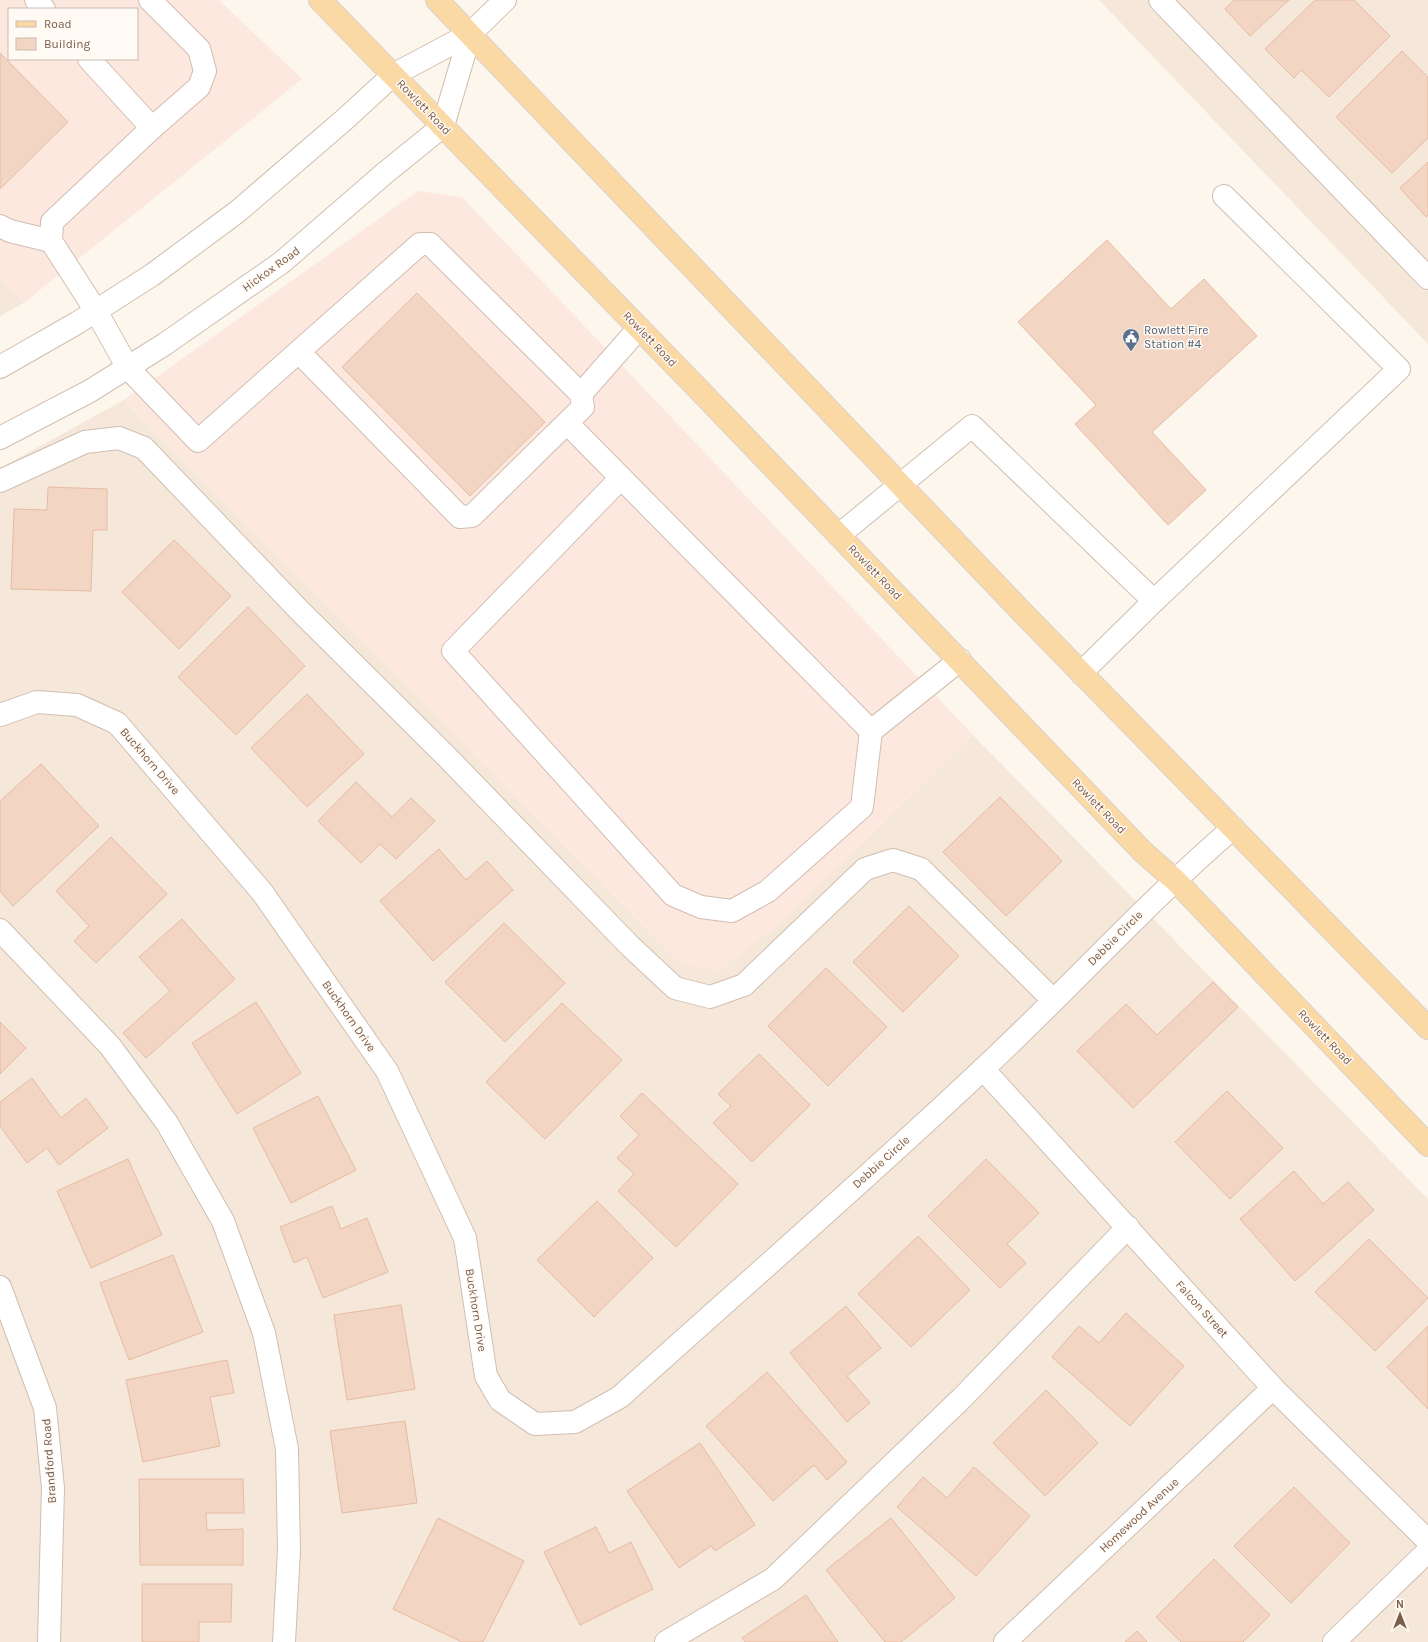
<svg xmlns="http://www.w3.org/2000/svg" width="1428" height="1642" viewBox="0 0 1428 1642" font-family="Karla,sans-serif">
  <rect width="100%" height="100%" fill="#fdf6ec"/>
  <!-- residential -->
  <g fill="#f5e8da">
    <path d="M1099,0h329v344z"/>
    <path d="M0,277l24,26 -24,13z"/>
    <path d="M124,400l558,565 95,-39 196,-191 455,464v443h-1428v-1174z"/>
  </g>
  <!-- commercial -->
  <g fill="#fde8e0" fill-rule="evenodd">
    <path d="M0,0h219l83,79 -278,224 -24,-26zM9,9h128v50h-128z"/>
    <path d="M418,191l44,6 511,538 -196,191 -57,44 -38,-5 -558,-565z"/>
  </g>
  <!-- building -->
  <g fill="#f3d5c3" stroke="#e6bba3">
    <path d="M1234,0h55l-39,36 -25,-27z"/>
    <path d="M1315,0h39l36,36 -61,61 -28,-27 -7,8 -29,-29z"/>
    <path d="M1402,51l26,26v61l-36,35 -56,-56z"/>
    <path d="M0,53l68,69 -68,67z"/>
    <path d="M1428,162v53l-2,2 -26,-29z"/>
    <path d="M1107,240l64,69 33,-30 53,57 -105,96 54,58 -38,35 -93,-101 21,-19 -78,-83z"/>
    <path d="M417,293l128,129 -75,74 -128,-129z"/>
    <path d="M48,487l59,2v41h-14l-2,61 -80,-2 3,-80 33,1z"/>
    <path d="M174,540l57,56 -52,53 -57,-57z"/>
    <path d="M248,607l57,59 -69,69 -58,-58z"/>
    <path d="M307,694l57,60 -57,53 -56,-59z"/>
    <path d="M41,764l58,62 -86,80 -13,-15v-90z"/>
    <path d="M356,782l36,35 19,-19 24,23 -39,38 -16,-15 -19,19 -43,-42z"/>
    <path d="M1000,797l62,64 -56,55 -63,-64z"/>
    <path d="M111,837l56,57 -71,69 -22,-22 15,-15 -33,-35z"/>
    <path d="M439,849l27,31 21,-19 26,29 -80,71 -53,-60z"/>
    <path d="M909,906l50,50 -56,56 -50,-50z"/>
    <path d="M182,919l53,60 -89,79 -23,-25 47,-42 -31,-34z"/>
    <path d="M504,923l61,60 -60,59 -60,-60z"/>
    <path d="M826,968l61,59 -59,59 -60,-60z"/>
    <path d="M1213,982l25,25 -105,101 -56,-57 49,-47 31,31z"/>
    <path d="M256,1002l45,71 -64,41 -45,-71z"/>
    <path d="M562,1003l60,57 -77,79 -59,-57z"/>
    <path d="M0,1022l26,26 -26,26z"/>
    <path d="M759,1054l51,51 -58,57 -39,-39 18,-17 -13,-12z"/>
    <path d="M32,1078l29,40 25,-20 22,30 -49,37 -12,-17 -20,15 -27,-37v-24z"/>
    <path d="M1227,1091l56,57 -53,51 -55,-57z"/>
    <path d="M642,1093l96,91 -62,63 -58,-56 16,-17 -17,-16 22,-23 -19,-19z"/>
    <path d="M318,1096l38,74 -65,33 -38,-75z"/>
    <path d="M128,1159l34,76 -71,33 -34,-77z"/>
    <path d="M986,1159l53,54 -32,31 19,19 -26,25 -72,-72z"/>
    <path d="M1294,1171l29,33 25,-22 26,28 -79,71 -55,-62z"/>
    <path d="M597,1201l56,57 -59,59 -57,-57z"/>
    <path d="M332,1206l9,23 26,-11 21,54 -65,26 -16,-41 -13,6 -14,-36z"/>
    <path d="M918,1236l52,54 -59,57 -53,-53z"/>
    <path d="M1369,1239l59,59 -53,53 -60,-59z"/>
    <path d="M173,1255l30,77 -74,28 -29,-77z"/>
    <path d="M401,1305l14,84 -68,11 -13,-85z"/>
    <path d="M846,1306l35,42 -34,28 23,27 -23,19 -57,-69z"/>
    <path d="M1126,1313l58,53 -54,60 -78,-69 27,-31 20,17z"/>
    <path d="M1428,1326v83l-41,-42z"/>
    <path d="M227,1360l7,33 -24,4 10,49 -77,16 -17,-82z"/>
    <path d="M767,1372l80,90 -20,18 -13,-15 -41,36 -67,-75z"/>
    <path d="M1046,1390l52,53 -53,53 -52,-53z"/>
    <path d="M405,1421l12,82 -75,10 -12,-82z"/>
    <path d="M700,1443l55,82 -40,26 -4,-5 -32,22 -52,-77z"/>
    <path d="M974,1467l56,49 -54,60 -79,-69 26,-30 24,21z"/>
    <path d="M139,1479h104l1,34h-38l1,17 36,-1v36h-103z"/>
    <path d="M1294,1487l56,56 -59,60 -57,-57z"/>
    <path d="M438,1518l86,43 -41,81h-21l-69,-33z"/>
    <path d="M891,1518l64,80 -54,44h-16l-59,-72z"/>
    <path d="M596,1527l13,26 22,-11 22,47 -73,36 -36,-73z"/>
    <path d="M1214,1559l56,56 -27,27h-62l-25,-25z"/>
    <path d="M142,1584h90l-1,38h-32v20h-57z"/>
    <path d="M806,1595l32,47h-93l-3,-4z"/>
    <path d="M1137,1631l10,11h-22z"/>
  </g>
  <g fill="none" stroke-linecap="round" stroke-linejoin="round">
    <!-- minor casing -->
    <g stroke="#d1beb0" stroke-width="24">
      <g id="minor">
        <path d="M36,0l8,9"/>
        <path d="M150,0l49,49 6,22 -6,16 -47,41"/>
        <path d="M1160,0l268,278"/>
        <path d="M89,59l63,69 -100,94 -1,19 45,70 32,57 70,73 222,-197h10l151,150 58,-66"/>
        <path d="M0,226l10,5 41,10"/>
        <path d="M299,352l161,165 12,-1 111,-109 -2,-13"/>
        <path d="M0,367l77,-44 75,-48 85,-63 107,-92 49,-45 77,-41 35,-34"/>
        <path d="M567,423l304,308 89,-71"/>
        <path d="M0,438l90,-47 75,-47 116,-81 104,-90 58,-47 27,-92"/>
        <path d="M621,478l-168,173 220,244 28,12 31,4 36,-20 94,-84 9,-76"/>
        <path d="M0,481l85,-39 34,-4 25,10 155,162 148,147 182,188 46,43 35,9 34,-12 121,-116 28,-9 28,9 132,131"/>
        <path d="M839,535l133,-109 182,175 -73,72"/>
        <path d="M1154,601l245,-232 -175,-173"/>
        <path d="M0,715l37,-13 40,3 40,18 145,169 125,179 78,167 21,138 14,24 35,24 40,-2 45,-25c121,-109 244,-216 362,-327 85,-79 163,-166 251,-242"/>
        <path d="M0,930l110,116 57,77 56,98 41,112 23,116 2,101 -5,92"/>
        <path d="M983,1069l290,319 155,153"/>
        <path d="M0,1287l45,121 8,80 -4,154"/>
        <path d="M666,1642l107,-63 189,-181 166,-171"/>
        <path d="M1005,1642l268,-254"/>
        <path d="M1334,1642l94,-91"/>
      </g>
    </g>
    <!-- major casing -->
    <g stroke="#dad1cd" stroke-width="24">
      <g id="major">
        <path d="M320,0l387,398 436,454 32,28 253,265"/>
        <path d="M437,0l585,612 406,416"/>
      </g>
    </g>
    <!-- minor -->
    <use href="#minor" stroke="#fff" stroke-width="22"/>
    <!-- major -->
    <use href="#major" stroke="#fbd9a5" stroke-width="22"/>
  </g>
  <!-- icons -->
  <defs>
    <g id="civic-pin" transform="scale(0.9)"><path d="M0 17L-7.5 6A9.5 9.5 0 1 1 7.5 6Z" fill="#5c6f8a" stroke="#fffaf3"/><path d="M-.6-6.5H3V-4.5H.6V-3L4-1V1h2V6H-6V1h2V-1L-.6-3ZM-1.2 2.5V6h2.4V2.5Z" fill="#fff"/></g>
  </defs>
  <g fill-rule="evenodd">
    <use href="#civic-pin" x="1131" y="337"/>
  </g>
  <g text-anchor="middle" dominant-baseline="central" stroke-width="3" stroke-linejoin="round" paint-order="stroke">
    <!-- street labels -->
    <g font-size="12" fill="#7a5c4d" stroke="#fffaf3">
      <text transform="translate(424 107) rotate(46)">Rowlett Road</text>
      <text transform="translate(271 269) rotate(-36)">Hickox Road</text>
      <text transform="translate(650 339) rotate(46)">Rowlett Road</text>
      <text transform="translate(875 572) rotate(46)">Rowlett Road</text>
      <text transform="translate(150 761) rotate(49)">Buckhorn Drive</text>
      <text transform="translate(1099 806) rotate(46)">Rowlett Road</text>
      <text transform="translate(1115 938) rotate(-45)">Debbie Circle</text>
      <text transform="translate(349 1016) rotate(55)">Buckhorn Drive</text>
      <text transform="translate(1325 1037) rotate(46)">Rowlett Road</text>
      <text transform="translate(881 1162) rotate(-42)">Debbie Circle</text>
      <text transform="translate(1202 1309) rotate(48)">Falcon Street</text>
      <text transform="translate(476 1310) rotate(81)">Buckhorn Drive</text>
      <text transform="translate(49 1461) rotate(-94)">Brandford Road</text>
      <text transform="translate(1139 1515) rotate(-43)">Homewood Avenue</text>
    </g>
    <!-- service labels -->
    <g font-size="12" fill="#4e5e75" stroke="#fffaf3" text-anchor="start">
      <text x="1144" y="330">Rowlett Fire<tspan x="1144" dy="14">Station #4</tspan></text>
    </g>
  </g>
  <!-- legend -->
  <rect x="8" y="8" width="130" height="52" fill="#fffaf3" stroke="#cabbb1"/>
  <rect x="16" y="21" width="20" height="6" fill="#fbd9a5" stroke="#cabbb1"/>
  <text x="44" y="28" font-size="12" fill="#7a5c4d">Road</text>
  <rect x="16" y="38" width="20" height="12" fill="#f3d5c3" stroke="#cabbb1"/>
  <text x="44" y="48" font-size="12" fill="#7a5c4d">Building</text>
  <!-- north arrow -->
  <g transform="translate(1400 1614)" stroke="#fffaf3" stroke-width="3" paint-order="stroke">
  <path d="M0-3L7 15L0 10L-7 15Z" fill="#7a5c4d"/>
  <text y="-6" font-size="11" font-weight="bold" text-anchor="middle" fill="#7a5c4d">N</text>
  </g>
</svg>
